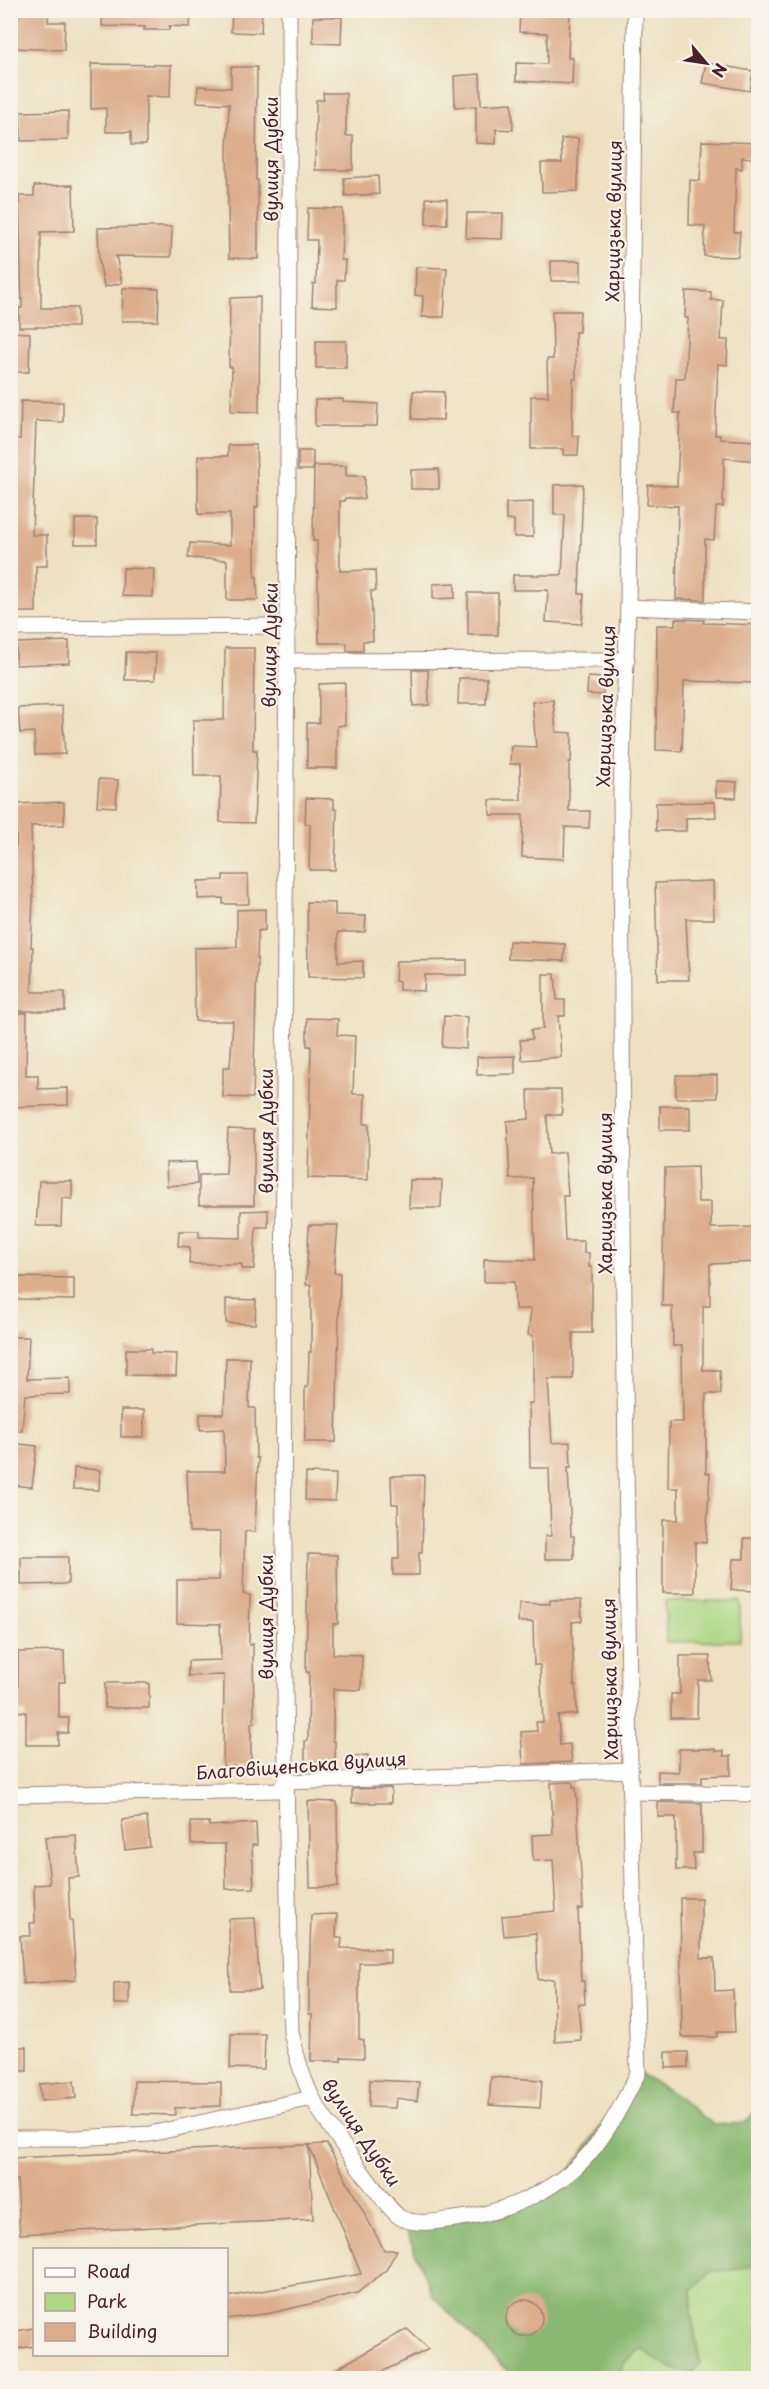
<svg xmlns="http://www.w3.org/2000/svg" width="769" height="2389" viewBox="0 0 769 2389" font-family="'Playpen Sans',sans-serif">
  <rect width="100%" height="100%" fill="#f7f3e8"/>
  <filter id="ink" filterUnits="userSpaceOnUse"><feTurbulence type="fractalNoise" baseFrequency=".0167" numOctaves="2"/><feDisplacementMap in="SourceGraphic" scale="12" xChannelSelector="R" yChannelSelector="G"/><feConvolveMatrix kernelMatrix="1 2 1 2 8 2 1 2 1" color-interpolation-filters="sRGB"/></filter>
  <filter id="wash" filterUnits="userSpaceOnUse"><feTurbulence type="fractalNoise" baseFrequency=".008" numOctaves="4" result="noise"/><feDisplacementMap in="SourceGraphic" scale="24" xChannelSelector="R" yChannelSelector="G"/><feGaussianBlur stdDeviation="1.35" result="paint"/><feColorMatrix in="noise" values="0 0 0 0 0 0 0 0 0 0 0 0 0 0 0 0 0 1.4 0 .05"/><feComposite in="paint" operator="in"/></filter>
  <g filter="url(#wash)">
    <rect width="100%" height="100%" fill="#eee0c0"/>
    <!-- green -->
    <g fill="#acd783" stroke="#7b7b57" stroke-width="1.5">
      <path d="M665,1601h75v40l-74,1z"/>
      <path d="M758,2264v114h-142l9,-16 16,-14 23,17 36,-2 -9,-51 1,-21 19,-20 22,-1z"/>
    </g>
    <!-- forest -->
    <path fill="#89b871" stroke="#6a6c4e" stroke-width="1.5" d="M638,2073l30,17 46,35 31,-2 13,-15v156l-25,6 -22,1 -19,19 -1,22 9,51 -9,11 -27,-9 -23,-17 -16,14 -9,16h-102l-81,-82 -32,-78h67l99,-43z"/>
    <g id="blocks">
      <!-- building -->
      <g fill="#dcae8d">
        <path d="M19,10h30l-1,12h17l-1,28 -54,-2v-28l8,1z"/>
        <path d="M103,10h88l-1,17 -21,-1v4h-25l1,-3 -43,-1z"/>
        <path d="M232,10h30l-1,23 -30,-1z"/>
        <path d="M520,10h50l-2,48h5l-1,26 -56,-3v-18l31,1v-31l-28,-1z"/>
        <path d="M313,17h29l-1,27 -28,-1z"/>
        <path d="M706,63l47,8 -3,20 -48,-8z"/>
        <path d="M91,64l80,1 -1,32 -24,-1v49h-15v-13h-25v-24l-15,1z"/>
        <path d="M231,67h26l-1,113h2v79l-29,-1 -2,-105 2,-49 -32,-2 1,-16 33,2z"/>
        <path d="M480,74l1,31 31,-2 1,27 -17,-1v15l-20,-1v-37l-21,1 -1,-31z"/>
        <path d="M323,93h23v43h7v34h-38l1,-70h8z"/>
        <path d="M68,111v29l-47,1 -1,-29z"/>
        <path d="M578,138v53l-36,1 -1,-29h21l-1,-24z"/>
        <path d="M702,141l57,2v16l-17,-2v12l-6,-1 -2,64h6l-2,25 -34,-1 1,-30 -16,-1 1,-45 10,1z"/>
        <path d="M378,176l1,18 -34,2 -1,-18z"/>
        <path d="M73,185l1,46 -33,1v76h36v19h-58v-19h3l-3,-112h15v-10z"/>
        <path d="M426,198l21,1v25h-21z"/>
        <path d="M308,208l35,1 -2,51h4l-1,20h-7v27l-25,-1 1,-22h3l1,-44h-10z"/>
        <path d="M467,213h36l-1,26 -36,-1z"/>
        <path d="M147,227h25l-1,30 -55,-1 6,27 -18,4 -5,-27 -1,-32z"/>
        <rect x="551" y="261" width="30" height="20"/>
        <path d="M416,267l31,1 -3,49h-22l1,-21 -8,-1z"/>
        <path d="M123,288l36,1 -1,32h-36z"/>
        <path d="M686,291l25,1v8h12l-2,40h7l-1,25 -9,-1 -3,71h5v4l39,2v20l-35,-3 -1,49h-7l-2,33 -9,-1v61l-29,-1 2,-93 -31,-1 1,-20 29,1 3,-73h-6l2,-35h9l3,-60h-3z"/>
        <path d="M260,297l-1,115 -28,-1 1,-44h-3l1,-69z"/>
        <path d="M552,311h28l-1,21h-4l1,47h-3l-1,57h7l-1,19h-15v-6h-32v-53h17l-1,-37h6z"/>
        <path d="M10,332l20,1 -1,39h-19z"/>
        <rect x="316" y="341" width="30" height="27"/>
        <path d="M413,391l31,1 -1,28 -31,-1z"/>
        <path d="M343,399v3l35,2 -1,22h-62v-26z"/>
        <path d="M21,401l42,1v20l-27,-1 -4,114h15v31h-11v46h-26v-174l10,1z"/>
        <path d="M228,445h28l2,62h-3v70h2l1,23h-31v-40l-39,-2 2,-15 40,2v-31h-32v-58h30z"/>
        <rect x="298" y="451" width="15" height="19"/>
        <path d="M314,466h32v10h19l-1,23 -19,-1v3h-5v70l35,-1 1,21h-5l2,50h-10v10h-16v-8h-28l-2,-102h-4z"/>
        <path d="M439,469v20h-28v-19z"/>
        <path d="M583,484l-4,110h5l-2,30 -36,-2 2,-32h-35v-15h49l3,-60h-11v-30z"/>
        <path d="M533,502v35h-19v-17h-8v-17z"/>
        <rect x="75" y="519" width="22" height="25"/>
        <path d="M123,568l31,1 -1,28 -31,-1z"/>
        <path d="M455,583v15l-22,1v-15z"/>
        <rect x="468" y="593" width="30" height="42"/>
        <path d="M675,619l29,1 -1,3 56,2v58l-75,-2 -2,70 -26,-1 1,-125h18z"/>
        <path d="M69,641v22l-53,2v-22z"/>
        <path d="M225,648h29l-1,102h4l-3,73 -34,-1 1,-46h-27l-1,-56h31z"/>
        <path d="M126,652l30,1 -1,27h-30z"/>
        <path d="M412,670h16l1,35 -16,1z"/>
        <path d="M588,677l15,1v17l-16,-1z"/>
        <path d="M459,678h28l-1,26h-28z"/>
        <path d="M345,683v42l-8,1v42h-30v-45h12v-39z"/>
        <path d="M553,700l3,32 16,1 -1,29h-2v49h21l-1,17 -24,-1 -1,32 -42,-2 1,-42h-33v-15h31l-1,-36h-10l1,-18 25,1 -4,-45z"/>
        <path d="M62,706l3,48 -30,1 -1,-23 -14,1 -2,-25z"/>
        <path d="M99,779l19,1 -2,27 -19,-1z"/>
        <path d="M716,781l21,1 -1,16 -20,-1z"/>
        <path d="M306,798l28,1v10h3l-2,61h-26l1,-46h-5z"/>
        <path d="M64,802v23l-33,1 2,71 -2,50h2l-1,45h33v19h-55l1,-164 5,-1v-42z"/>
        <path d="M715,802l1,15 -30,1v13h-30v-28z"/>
        <path d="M223,875h25l1,29h-26v-6l-25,1v-18l25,-1z"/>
        <path d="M713,881l1,38h-28l3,61h-31l-3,-97z"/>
        <path d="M307,902l28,1v12l31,1 -1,16h-27v30l25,-1v17l-55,-1z"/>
        <path d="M265,909v21l-7,1 -5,167 -30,-1v-30h7l3,-46h-38l-1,-73 43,-1v-37z"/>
        <path d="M509,941l56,3 -1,17 -56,-2z"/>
        <path d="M467,960v15h-42l-1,16 -25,-1v-8l-4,-1 1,-20z"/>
        <path d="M543,974h12l2,26h8v16h-7l3,41 -39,3 -2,-20 12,-1 -1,-9 12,-1z"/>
        <path d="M13,1013h14l-1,62h12v14l30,-1v17l-55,2z"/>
        <path d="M444,1016l23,1 -1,32 -24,-2z"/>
        <path d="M307,1018l31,1 -1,16 18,1 -2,58h12l-1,30h5l-1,56 -60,-2 3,-132h-4z"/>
        <path d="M515,1056v18l-38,1v-18z"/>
        <rect x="676" y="1075" width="41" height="23"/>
        <path d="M528,1090h33l1,25h-15l2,39 16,-2 3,44h-5l2,45h19v12h5v14h3v66h-19v46h-25l4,64 18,-1 1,25h-3l3,69h3v23h-29v-23h6l-2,-68h-19l-1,-65h4v-67l-5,-1 3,-26h-16l-1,-27h-30v-23l51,1 -2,-82 -23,1 -3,-58 22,-2z"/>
        <rect x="660" y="1106" width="30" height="24"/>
        <path d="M228,1129l26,1v75h-55v-30l27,-1z"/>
        <path d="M196,1162l1,22 -30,2 -1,-23z"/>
        <path d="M697,1167l1,35h13v26l48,-1v35l-49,2v42h-7v64h17l1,24h-15v79h4l-4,70 -11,-1v51h-32v-73h15v-32h-10l1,-66h14l-1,-76h-9l-1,-40h-10l3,-138z"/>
        <path d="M410,1180h32l-1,28h-32z"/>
        <path d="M39,1181h33v18l-10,-1 -1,28h-25z"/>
        <path d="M268,1210v17h-12l-2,42h-12v-5h-53l1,-17 -12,-1 1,-15h20v6l42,1v-27z"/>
        <path d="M309,1225h29l-4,48h6l-4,169h-31v-55h3l1,-35h2v-67h-5z"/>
        <path d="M17,1277l57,1v22l-58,-1z"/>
        <path d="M226,1299l30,1 -1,24 -29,-1z"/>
        <path d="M10,1337h19l-2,42 43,-1v16l-45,1 -3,36h-12z"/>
        <path d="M126,1349h25v4l26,1 -1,22 -50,-1z"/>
        <path d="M226,1358h24l-1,50h6l1,50h2l-3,74 -10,-1 -2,63 7,1 -1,50 4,-1 1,79h-3v43h-28l1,-91 -36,1v-15l33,-1 -1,-36 -43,-1v-43h42l1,-48h-31l-2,-61h38l-1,-42 -24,1v-16h24z"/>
        <rect x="121" y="1410" width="23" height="27"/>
        <path d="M10,1443l27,3 -5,41 -22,-2z"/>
        <path d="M74,1468l26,2 -1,20 -26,-1z"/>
        <path d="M306,1473l30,1 -1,27 -30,-1z"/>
        <path d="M424,1475l-2,77h-3v23h-26v-16h6l-1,-55h-6l-1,-28z"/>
        <path d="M744,1538h15v53l-28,-1 2,-31h11z"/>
        <path d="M308,1554l29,1 1,69h-5v30l29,1 -1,35 -28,-1v52h2v28h-30v-28h3l1,-69h-3z"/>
        <path d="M21,1557h47v27l-47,1z"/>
        <path d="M550,1600h31l1,21 -10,1 2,63h2l1,29 -19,2 2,29 10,-1 2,18 -49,2 -2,-32 16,-1 -1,-9h7l-3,-57h-6l-1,-43h-15l1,-19 31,1z"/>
        <path d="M64,1651l1,31h-6v36h10l-1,15h-10v12h-32v-33l-16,-1v-25h8v-34z"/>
        <path d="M680,1656h30l1,24h-13l-1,38h-26v-24h9z"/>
        <rect x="105" y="1683" width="44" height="25"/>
        <path d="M679,1749h36v2h9v5h7v19l-29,1v7h-44v-12l21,1z"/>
        <path d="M368,1755v14l-15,1v-14z"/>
        <path d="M573,1782v5h3l7,122h-5l3,72h3l1,23h-7l3,36 -26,2 -1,-63 -16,1 -2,-47 -32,3 -2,-20 54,-5 -3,-51 -20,1 -1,-26 21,-1 -2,-51z"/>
        <path d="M391,1788v15h-39v-14z"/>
        <path d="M308,1801l29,1 1,85h-28z"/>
        <path d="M658,1802l44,1v50h-9l1,17h-18v-53h-18z"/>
        <path d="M147,1817l3,30 -25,3 -3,-30z"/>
        <path d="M191,1822h18v4l47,-3 1,22h-5l2,43 -28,1 -1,-45h-34z"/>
        <path d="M76,1835l3,42 -11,1 2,43 2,-1 4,60 -53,4 -3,-48h11l-1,-13h5l-1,-38 16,-1 -5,-47z"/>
        <path d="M680,1898h21v60h13l1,33 18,-1 2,42h-18v5h-35z"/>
        <path d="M337,1914l-1,24h6l-1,10 49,1v14h-31v76l5,1v18l-23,-1v4h-30l1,-47h-3v-33l2,-66z"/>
        <path d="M255,1918l5,72h-30l-1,-71z"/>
        <path d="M129,1982v22h-15v-21z"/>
        <path d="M231,2034h34l-1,35 -34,-1z"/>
        <rect x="10" y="2047" width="17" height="24"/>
        <path d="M666,2052h22v15l-22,1z"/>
        <path d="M491,2077l51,3 -2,28 -51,-3z"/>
        <path d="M370,2080l49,2 -2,19 -21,-3 -1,10 -26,-1z"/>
        <path d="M74,2081l2,17 -35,3 -1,-17z"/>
        <path d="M134,2081l87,1v24l-46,2v7l-42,-1z"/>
        <path d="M327,2144l57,106h13l-11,20 -29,23 -86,20 -45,6v-22l135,-23 -52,-129 4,74 -293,15 -3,-54h-7v-22z"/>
        <circle cx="524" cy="2318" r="18"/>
        <path d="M34,2328v18l-24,4v-18z"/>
        <path d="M407,2329l22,20 -62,30h-49z"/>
      </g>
    </g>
  </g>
  <g filter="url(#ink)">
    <use href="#blocks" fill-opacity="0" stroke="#9c8076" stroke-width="1.5"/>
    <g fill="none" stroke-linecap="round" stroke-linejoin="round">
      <!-- minor casing -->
      <g stroke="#9c8076" stroke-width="17">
        <g id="minor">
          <path d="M289,10c2,674 -15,1348 2,2022 5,23 11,45 21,65 8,17 76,115 89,121 16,8 38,3 54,1 48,-5 101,-28 133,-64 21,-24 36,-54 50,-82l-8,-303 -7,-543 -2,-435 7,-185 7,-597"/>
          <path d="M628,607l130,5"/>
          <path d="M10,628l278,-2"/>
          <path d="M288,661l339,-1"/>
          <path d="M632,1792l126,2"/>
          <path d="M10,1795l268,-5 8,-8 344,-12"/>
          <path d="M10,2138h66l74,-4 162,-36"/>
        </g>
      </g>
      <!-- minor -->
      <use href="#minor" stroke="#fff" stroke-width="15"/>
    </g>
  </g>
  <g text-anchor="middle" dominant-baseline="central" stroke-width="4.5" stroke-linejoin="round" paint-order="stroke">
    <!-- street labels -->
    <g font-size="18" fill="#4a1f2b" stroke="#f7f3e8">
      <text transform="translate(270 159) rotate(-90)">вулиця Дубки</text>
      <text transform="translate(613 221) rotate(-89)">Харцизька вулиця</text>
      <text transform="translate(269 645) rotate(-89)">вулиця Дубки</text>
      <text transform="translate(605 706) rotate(-88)">Харцизька вулиця</text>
      <text transform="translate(265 1131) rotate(-90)">вулиця Дубки</text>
      <text transform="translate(604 1193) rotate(-90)">Харцизька вулиця</text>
      <text transform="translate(265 1617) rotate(-90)">вулиця Дубки</text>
      <text transform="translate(609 1679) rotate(-91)">Харцизька вулиця</text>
      <text transform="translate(301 1765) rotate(-4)">Благовіщенська вулиця</text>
      <text transform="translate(362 2132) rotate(56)">вулиця Дубки</text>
    </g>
  </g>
  <!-- margin -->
  <rect width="769" height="2389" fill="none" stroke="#f7f3e8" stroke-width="36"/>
  <!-- legend -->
  <rect x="33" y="2248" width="195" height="108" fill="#f7f3e8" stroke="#b29e9c" stroke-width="1.5"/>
  <rect x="45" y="2268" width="30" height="9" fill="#ffffff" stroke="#b29e9c" stroke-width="1.5"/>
  <text x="87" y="2278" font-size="18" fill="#4a1f2b">Road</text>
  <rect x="45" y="2293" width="30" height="18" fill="#acd783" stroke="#b29e9c" stroke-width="1.5"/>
  <text x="87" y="2308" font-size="18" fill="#4a1f2b">Park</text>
  <rect x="45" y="2323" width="30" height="18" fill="#dcae8d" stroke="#b29e9c" stroke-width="1.5"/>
  <text x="87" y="2338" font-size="18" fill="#4a1f2b">Building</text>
  <!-- north arrow -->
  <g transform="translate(706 63) rotate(119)" stroke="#f7f3e8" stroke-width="4.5" paint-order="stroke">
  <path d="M0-4.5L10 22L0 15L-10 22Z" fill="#4a1f2b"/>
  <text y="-9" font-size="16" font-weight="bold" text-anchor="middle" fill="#4a1f2b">N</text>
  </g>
</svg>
